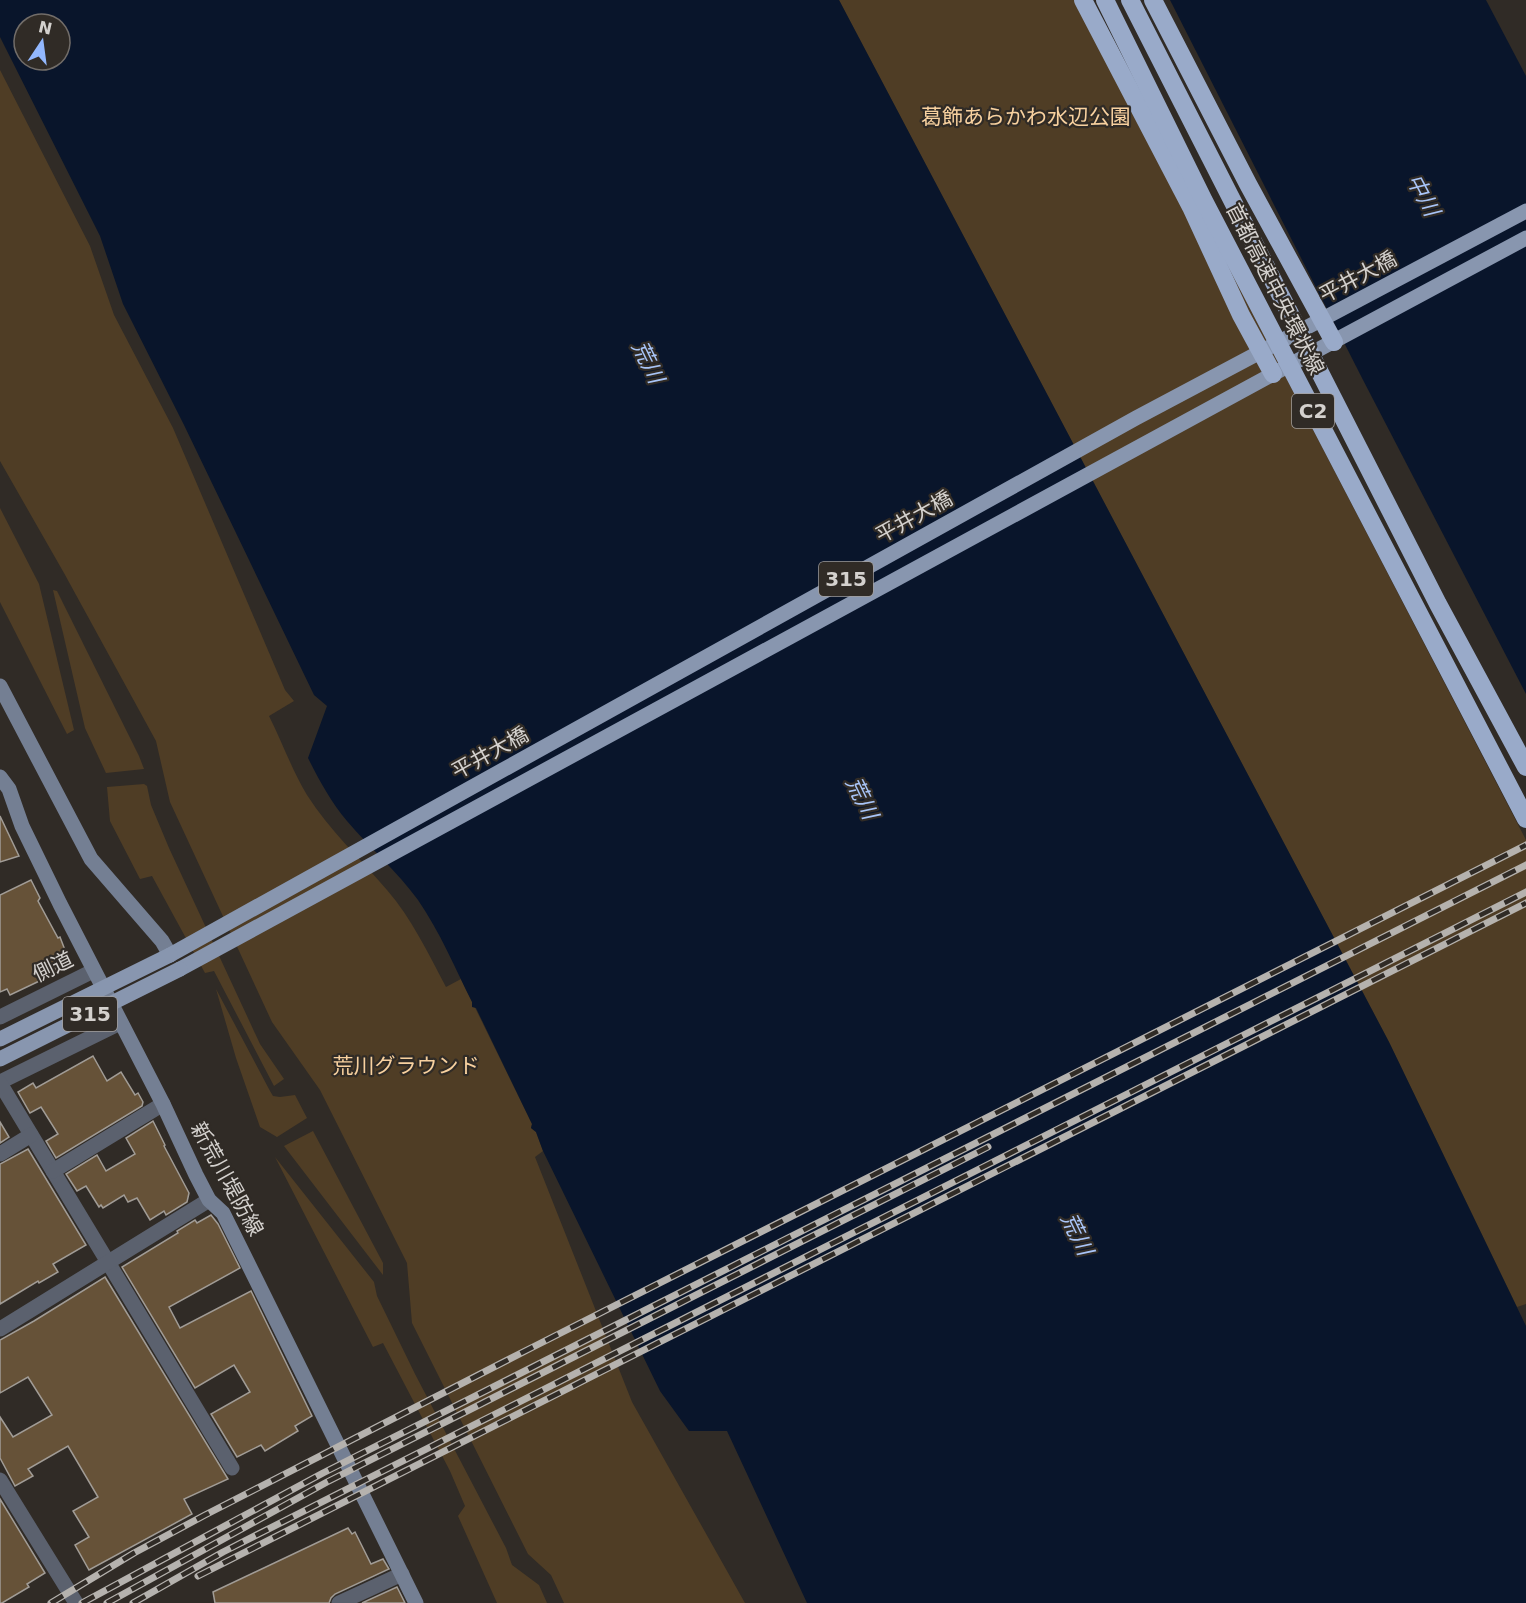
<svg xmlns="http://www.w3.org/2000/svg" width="1526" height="1603" viewBox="0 0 1526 1603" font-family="'DejaVu Sans','Noto Sans JP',sans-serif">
  <rect width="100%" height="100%" fill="#302b26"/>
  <!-- green -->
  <g fill="#4f3d25">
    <path d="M839,0h251l436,840v464l-9,3 -128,-265z"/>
    <path d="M0,70l90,176 24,69 59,113 112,262 9,11 -25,15c13,26 23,54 38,79 22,35 53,63 80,95 25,29 41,63 59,97l15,-8 71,145 -1,4 5,4 7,19 -8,6 97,245 113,201h-181l-13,-28 -23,-21 -116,-231 -5,-60 -87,-173 -48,-68 -102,-220 -14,-61 -92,-168 -64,-112z"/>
    <path d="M0,508l39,76 35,146 -7,4 -67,-132z"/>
    <path d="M53,590l4,1 82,165 5,13 -38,4 -21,-45z"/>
    <path d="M144,784l3,2 4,19 18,43 91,196 24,35 -10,7 -60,-115 -9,2 -53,-97 -12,3 -30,-58 -3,-34z"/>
    <path d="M216,989l54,102 3,5 7,1 15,-2 12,23 -30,19 -17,-10 -24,-69z"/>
    <path d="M313,1131l70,132v12l-99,-129z"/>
    <path d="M275,1157l99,125 3,14 38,78 91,174 6,17 27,20 8,18h-50l-39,-87 7,-10 -15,-35 -67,-128 -10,4z"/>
  </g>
  <!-- water -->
  <g fill="#09152b" fill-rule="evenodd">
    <path d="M0,0h839l550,1042 137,284v277h-719l-80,-172h-38l-29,-40 -117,-240 -7,-19 -5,-4 1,-4 -56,-116 -4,-1v-5c-17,-34 -32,-70 -54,-102 -21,-29 -48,-52 -71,-79 -16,-19 -28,-41 -39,-63l19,-52 -13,-11 -130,-270 -61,-121 -23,-68 -100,-199zM24,24h36v36h-36z"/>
    <path d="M1170,0h316l40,76v618l-164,-316z"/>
  </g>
  <!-- building -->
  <g fill="#665238" stroke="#a19c96" stroke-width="1.5">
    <path d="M0,816l19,40 -19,6z"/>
    <path d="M31,880l9,18 -2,3 20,37 2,-1 8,21 -3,1 2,2 -12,6 2,4 -5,4 -42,20 -3,-6 -7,3v-97z"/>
    <path d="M93,1056l14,25 14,-9 14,23 3,-2 5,9 -1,4 -86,52 -10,-17 12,-7 -17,-27 -11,6 -12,-21 15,-9 3,5z"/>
    <path d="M153,1121l12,24 -1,1 25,47 -2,9 -21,13 -2,-4 -14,9 -13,-22 -9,4 -4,-7 -21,13 -2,-3 -2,2 -13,-21 -9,5 -11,-17 31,-19 9,16 29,-17 -9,-16z"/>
    <path d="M0,1122l9,15 -9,6z"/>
    <path d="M28,1149l58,96 -33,19 5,8 -19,11 -1,-2 -38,23v-140z"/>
    <path d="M211,1215l7,9 22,44 -71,39 11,21 71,-37 61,125 -17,10 3,5 -33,20 -4,-6 -24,12 -26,-43 39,-22 -16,-27 -39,23 -73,-121 56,-34 -1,-2 18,-11 2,3z"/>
    <path d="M105,1277l123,202 -44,20 8,15 -103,56 -14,-25 14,-8 -16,-26 25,-14 -30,-51 -40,23 5,7 -18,10 -15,-28v-41l13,20 39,-22 -24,-38 -28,16v-53l34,-19z"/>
    <path d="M0,1499l45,74 -18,11 2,3 -27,16h-2z"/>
    <path d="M348,1528l4,6 3,-2 16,32 12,-5 6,10 -54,25 -4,4 -2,5h-114l-2,-11z"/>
    <path d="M397,1587l8,16h-43z"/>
  </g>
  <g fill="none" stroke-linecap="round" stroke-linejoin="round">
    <!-- minor -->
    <g stroke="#5b616e" stroke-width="15">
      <path d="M0,1017l93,-46"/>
      <path d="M0,1082l120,-59"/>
      <path d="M0,1083l232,385"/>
      <path d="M0,1154l31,-19"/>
      <path d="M53,1171l110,-67"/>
      <path d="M0,1480l76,123"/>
      <path d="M339,1603l63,-29"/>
    </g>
    <!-- tertiary -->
    <path stroke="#5b616e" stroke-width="15" d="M0,1329l209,-129"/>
    <!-- secondary -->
    <g stroke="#747f93" stroke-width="15">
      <path d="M0,686l91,173 71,82 8,14"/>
      <path d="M0,777l9,12 13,37 38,78 103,200 33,71 13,25 14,13 193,390"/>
    </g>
    <!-- primary -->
    <g stroke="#8896af" stroke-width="15">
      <path d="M170,955l966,-537 390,-207"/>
      <path d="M180,969l1093,-595 253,-136"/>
    </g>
    <!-- motorway -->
    <g stroke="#99aac9" stroke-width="18">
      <path d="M1083,0l108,207 50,108 32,59"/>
      <path d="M1153,0l95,184 86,158"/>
    </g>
    <!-- rail casing -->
    <g stroke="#b5b2ae" stroke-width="7">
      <g id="rail">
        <path d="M198,1576l1328,-673"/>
        <path d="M51,1603l83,-50 71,-38 328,-168 993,-502"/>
        <path d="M82,1603l241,-130 1203,-608"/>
        <path d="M107,1603l220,-121 661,-335"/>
        <path d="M133,1603l90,-51 1303,-660"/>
      </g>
    </g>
    <!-- rail -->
    <use href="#rail" stroke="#302b26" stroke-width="4.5" stroke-dasharray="14" stroke-linecap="butt"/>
    <!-- primary-bridge -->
    <g stroke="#8896af" stroke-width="15">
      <path d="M0,1039l170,-84"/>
      <path d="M0,1059l180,-90"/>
    </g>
    <!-- motorway-bridge -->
    <g stroke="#99aac9" stroke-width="18">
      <path d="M1105,0l99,201 322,618"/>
      <path d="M1130,0l308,604 88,163"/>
    </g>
  </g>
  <g text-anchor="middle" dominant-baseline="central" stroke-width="4.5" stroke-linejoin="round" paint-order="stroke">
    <!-- shield labels -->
    <g fill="#302b26" stroke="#a39f9c" stroke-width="1.5">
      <rect x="1292" y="394" width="42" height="34" rx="4.5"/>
      <rect x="819" y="562" width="54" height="34" rx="4.5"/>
      <rect x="63" y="997" width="54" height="34" rx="4.5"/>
    </g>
    <g font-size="20" font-weight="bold" fill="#d4d1ce">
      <text x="1313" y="411">C2</text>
      <text x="846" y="579">315</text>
      <text x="90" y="1014">315</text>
    </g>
    <!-- park labels -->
    <g font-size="21" fill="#f8d19f" stroke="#302b26">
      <text x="1026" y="117">葛飾あらかわ水辺公園</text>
      <text x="406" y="1066">荒川グラウンド</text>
    </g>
    <!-- street labels -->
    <g font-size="21" fill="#d4d1ce" stroke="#302b26">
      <text transform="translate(1358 277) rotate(-28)">平井大橋</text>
      <text transform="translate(1275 289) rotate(63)">首都高速中央環状線</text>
      <text transform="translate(914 517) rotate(-29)">平井大橋</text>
      <text transform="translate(490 753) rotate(-29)">平井大橋</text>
      <text transform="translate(53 967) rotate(-26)">側道</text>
      <text transform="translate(227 1179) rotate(61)">新荒川堤防線</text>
    </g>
    <!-- water labels -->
    <g font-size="22" font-style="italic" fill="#a8c4f7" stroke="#302b26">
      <text transform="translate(1423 195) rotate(62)">中川</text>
      <text transform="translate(648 362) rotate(64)">荒川</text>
      <text transform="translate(862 798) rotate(64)">荒川</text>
      <text transform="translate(1077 1234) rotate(64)">荒川</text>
    </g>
  </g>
  <!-- north arrow -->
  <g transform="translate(42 42) rotate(13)"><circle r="28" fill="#302b26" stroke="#726d69" stroke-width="1.5"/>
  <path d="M0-4.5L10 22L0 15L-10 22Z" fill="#92b7fd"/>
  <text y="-9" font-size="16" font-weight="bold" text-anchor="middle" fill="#d4d1ce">N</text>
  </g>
</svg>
